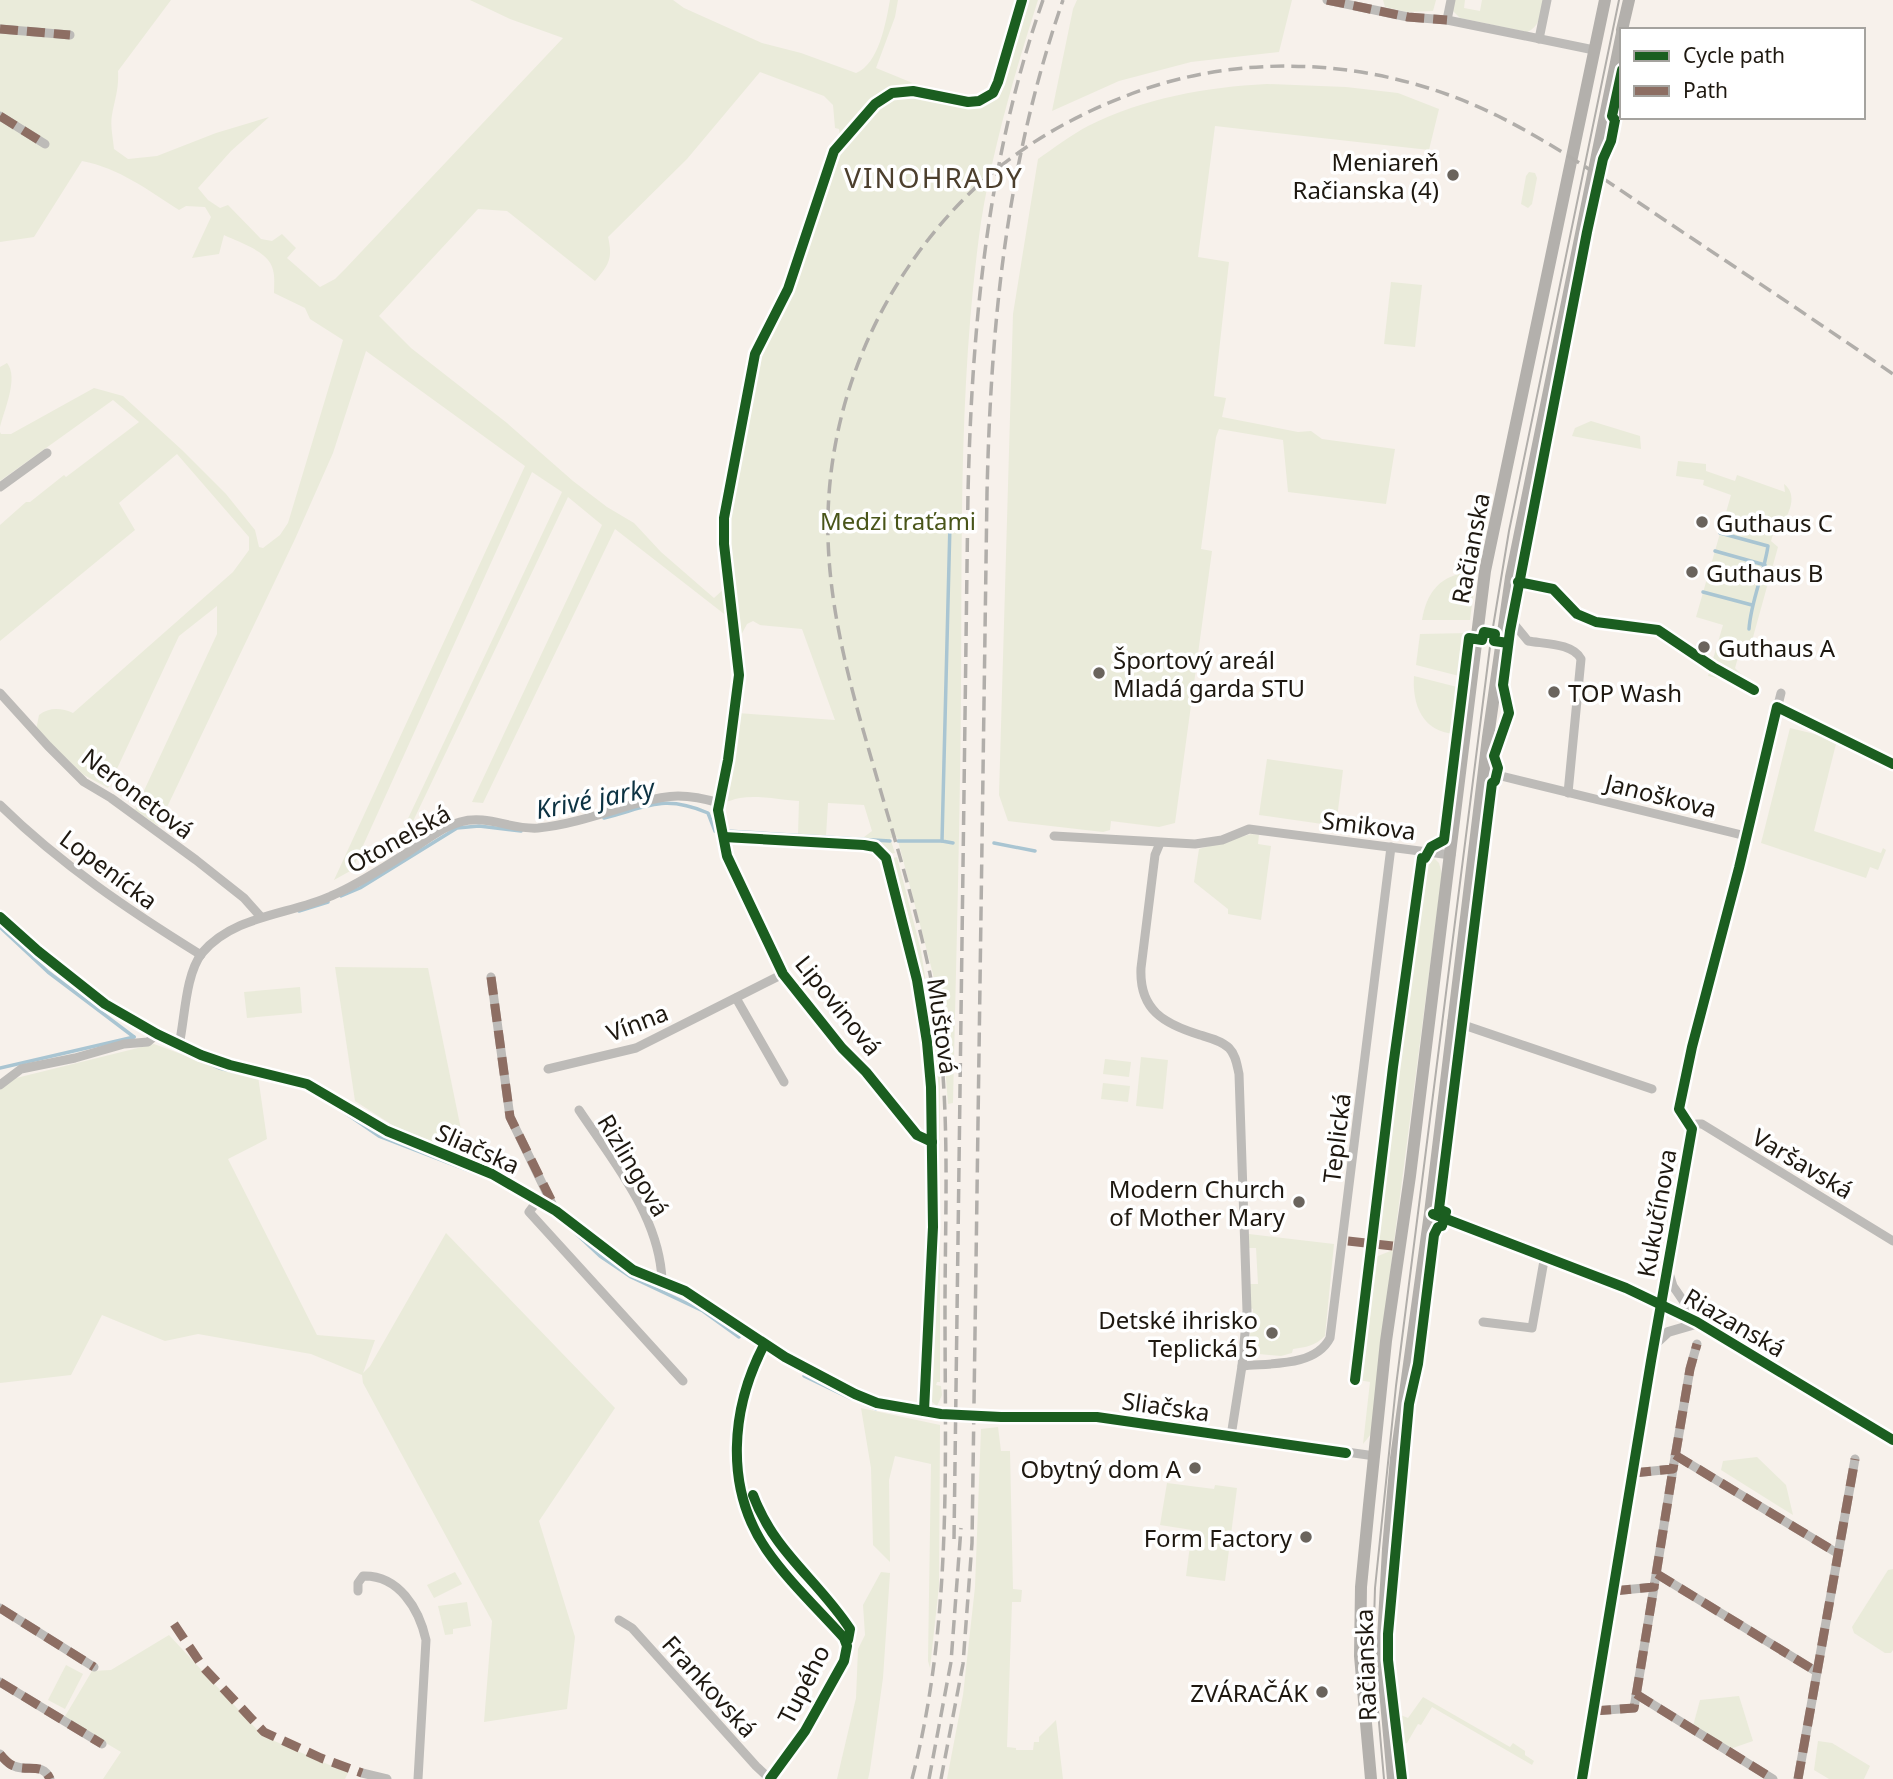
<svg xmlns="http://www.w3.org/2000/svg" width="1893" height="1779" viewBox="0 0 1893 1779" font-family="'Noto Sans',sans-serif">
  <rect width="100%" height="100%" fill="#f7f1eb"/>
  <!-- green -->
  <g fill="#eaebda">
    <path d="M0,0h171l-53,71c1,18 -3,27 -6,44 -2,11 1,23 2,34l14,10 29,-3 59,-23 53,-16 -38,34 -33,37 10,12 12,8 8,-3 33,34 11,2 10,-7 14,14 -9,10 33,29 15,-8 11,-11 217,-230 -53,-19 -40,-19h203l11,8 78,35 39,10 55,20c23,-9 30,-51 34,-73h8l-3,17 -19,51 66,27c-37,-8 -53,-12 -79,18 -8,8 -15,18 -23,24l-1,-8 -4,-1 -2,-23 -9,-9 -64,-24 -73,87 -79,78c5,21 1,28 -13,44l-88,-70 -29,-2 -99,107 32,32 96,75 66,58 34,26 27,16 27,29 53,46 12,-11 2,30 -113,-88 -132,274 -11,-1 130,-277 -34,-28 -163,341 -9,6 166,-352 -30,-20 -180,398 -18,10 191,-414 -159,-115 -33,102 -38,86 -137,287 -23,-16 82,-176v-28l-38,30 -71,152 -24,-13 -48,-45 3,-15c10,-8 23,-7 34,-2l160,-141 16,-22v-13l-72,-83 -58,49 16,27 -135,111v-116l26,-23h4l34,-27 2,2 73,-55 -26,-22 -113,81v-49l1,2h10l83,-46 29,8 59,54 44,44 29,36 4,17 4,1 17,-13 8,-12 55,-183 -33,-21 -5,-11 -31,-15c0,-7 1,-16 -1,-23 -4,-19 -33,-27 -49,-35l-5,19 -27,4 19,-41 -6,-10 -19,-1 -7,4c-31,-20 -60,-42 -97,-49l-48,76 -34,5z"/>
    <path d="M1025,0h13c-23,72 -45,147 -57,222 -22,155 -19,311 -20,468 -1,138 -5,275 -8,413l-5,1 -4,-52 -11,-78 -36,-137 -7,1 5,15 -8,1 -10,-10 -10,-1 -3,-6 8,-6 -8,-26 -36,-2 -2,33 -28,-2 1,-33c-19,-1 -40,-6 -59,-3 -7,1 -11,4 -17,4l15,-89 97,7 -33,-91 -42,-4 -7,-4 -6,3 -8,15 -11,-108 27,-161 8,-23 30,-58 43,-136 41,-47 16,-10 19,-2 29,7 39,3 16,-10 5,-11z"/>
    <path d="M1077,0h215l-13,52 -88,10 -72,19 -67,30 21,-102z"/>
    <path d="M1383,0h53l-3,11 -26,1 -22,-5z"/>
    <path d="M1454,0h11l-1,8 16,3 2,-11h62c-3,13 -4,27 -17,32l-67,-14 -7,-7z"/>
    <path d="M1267,84l79,3 52,6 41,16 -10,41 -214,-24 -17,131 31,5 -15,134 12,2 -4,19 76,15 13,-1 11,8 73,10 -9,55 -98,-12 -5,-52 -64,-11 -3,8 -15,112 11,2 -37,272 -16,4 -48,-6 -1,9 -7,2 -95,-11 -9,-26 14,-481 25,-155c16,-11 33,-24 50,-33 56,-28 118,-39 179,-42z"/>
    <path d="M1529,172l6,1 2,5 -5,26 -4,4 -7,-4 5,-28z"/>
    <path d="M1391,282l31,3 -7,62 -31,-3z"/>
    <path d="M7,363c12,15 -3,47 -7,64v-60z"/>
    <path d="M1591,421l49,15 1,13 -69,-13 3,-8z"/>
    <path d="M1678,461l28,3v7l29,10 2,-6 48,17 -1,-8c14,10 6,31 -5,43h-4l-4,14 7,6 -28,101 -7,7 -4,-1 -4,14 7,7c-11,8 -21,4 -34,1l15,-51 -27,-8 35,-122 -28,-10 1,-5 -28,-4z"/>
    <path d="M1464,573h12l-6,47h-48c4,-25 16,-43 42,-47z"/>
    <path d="M1468,633l-5,44 -47,-12 4,-31z"/>
    <path d="M1414,676l47,12 -6,46c-33,-2 -43,-30 -41,-58z"/>
    <path d="M1790,728l29,7 17,9 -22,87 67,22 2,-5 3,2 -8,20 -8,-3 -4,11 -105,-35z"/>
    <path d="M1267,759l76,11 -7,56 -77,-11z"/>
    <path d="M1251,834l8,1 -1,9 13,2 -10,74 -33,-6v-5l-34,-27 5,-33z"/>
    <path d="M897,857l24,94 19,121v310h-3l-1,3 5,1 1,9 -5,11 -7,-6 -1,-13 8,-160 -1,-77 -24,-201 5,-1 -24,-90z"/>
    <path d="M1434,858l5,5 3,11 -48,368 -15,-2 -3,-9 48,-372 8,2z"/>
    <path d="M335,967l93,1 38,186 -69,-26 -42,-27z"/>
    <path d="M300,987l2,26 -55,5 -3,-26z"/>
    <path d="M154,1044l68,25 36,7 9,63 -39,20 89,176 58,5 -12,33 7,-7 76,-133 169,175 -76,113 36,116 -8,72 -83,13 8,-101 -129,-238 -1,-8 -51,-21 -113,-20 -33,7 -63,-26 -31,60 -71,8v-301z"/>
    <path d="M1141,1057l27,3 -5,49 -27,-3z"/>
    <path d="M1105,1059l26,3 -2,15 -26,-3z"/>
    <path d="M1103,1083l27,3 -2,16 -27,-3z"/>
    <path d="M1249,1234l85,10 -9,92c-10,10 -19,11 -32,13l-1,4 -11,3 -33,-3 5,-44 -3,-1v-24h8l-2,-36h-8z"/>
    <path d="M1393,1250l-22,184 -8,10 7,-62 -12,-2 15,-122z"/>
    <path d="M861,1408l79,17 -1,161 -9,82 -2,-7 3,-197 -36,-8 -6,24 1,82 -17,-17 -2,-77z"/>
    <path d="M998,1427l3,24h9l3,138 9,1 -1,12h-9l-5,145 9,1v2h17l1,-8h5v-5l17,-17 7,59h-116l16,-84 12,-108 6,-158z"/>
    <path d="M1757,1457l29,28 7,30 -72,-45 2,-9z"/>
    <path d="M1167,1483l47,6 1,-4 22,3 -12,93 -39,-5 6,-46 -32,-5z"/>
    <path d="M1893,1569v81l-2,3h-6l-31,-20 -2,-6 36,-57z"/>
    <path d="M455,1572l7,12 -28,14 -7,-13z"/>
    <path d="M881,1572l9,1 -7,105 -13,92 -2,9h-31l19,-81 2,-49 7,-14 -2,-30z"/>
    <path d="M467,1602l4,24 -18,3v5l-8,1 -7,-29z"/>
    <path d="M169,1635l94,101 85,37 -3,6h-242l18,-27 -57,-34 28,-47 19,-1z"/>
    <path d="M66,1665l17,9 -18,35 -17,-9z"/>
    <path d="M1739,1696l14,45 -23,8 -37,-23 7,-26z"/>
    <path d="M1423,1697l87,50 3,-4 12,8v4l9,6 -2,4 -100,-58 -11,18 -3,-1 -11,19 -5,1 -4,-30 10,4z"/>
    <path d="M1818,1741l14,2 38,23 -6,13h-35l-15,-9z"/>
  </g>
  <g fill="none" stroke-linecap="round" stroke-linejoin="round">
    <!-- stream -->
    <g stroke="#a9c5d2" stroke-width="3.5">
      <path d="M950,523l-8,318 11,2"/>
      <path d="M1720,533l48,13c-4,28 -17,54 -19,83"/>
      <path d="M1715,551l50,14"/>
      <path d="M1703,592l49,13"/>
      <path d="M604,818c44,-11 59,-24 104,-5l7,18"/>
      <path d="M726,831l164,10"/>
      <path d="M898,841h44"/>
      <path d="M994,843l41,8"/>
      <path d="M341,896l19,-8 97,-60 22,-2 42,5"/>
      <path d="M299,911l29,-9"/>
      <path d="M0,927l48,45 86,65"/>
      <path d="M178,1050l41,18 60,14"/>
      <path d="M0,1068l134,-31"/>
      <path d="M325,1099l54,37 112,43"/>
      <path d="M568,1226l32,30 31,21 72,34 36,26"/>
      <path d="M804,1376l48,23"/>
      <path d="M860,1402l16,7"/>
    </g>
    <!-- minor-tunnel -->
    <path stroke="#d6d0ca" stroke-width="9" stroke-dasharray="9 4.5" stroke-linecap="butt" d="M941,1414l38,3"/>
    <!-- minor -->
    <g stroke="#bdbbb8" stroke-width="9">
      <path d="M1327,0l81,17 39,3 147,30"/>
      <path d="M1447,20l4,-20"/>
      <path d="M0,29l70,6"/>
      <path d="M1539,39l8,-39"/>
      <path d="M0,116l45,28"/>
      <path d="M0,487l47,-34"/>
      <path d="M1505,613l23,28c16,3 45,2 53,18l-13,134"/>
      <path d="M0,693l48,53 36,36 27,16 85,62 48,38 17,19"/>
      <path d="M1777,707l116,57"/>
      <path d="M1485,772l261,64"/>
      <path d="M0,805c60,59 130,106 201,150"/>
      <path d="M1054,836l141,8 27,-4 27,-11 202,26"/>
      <path d="M724,837l140,8 11,2 11,11 31,122 10,62 4,45 2,140 -9,184"/>
      <path d="M1160,843l-5,12 -14,113c-2,42 23,56 59,67 10,3 22,6 29,13 7,7 8,17 10,26l8,237 -5,55 -11,70"/>
      <path d="M0,917l38,34 67,53 52,30 44,21 29,10 77,19 80,47 105,43 64,37 77,59 52,21 79,54 43,25 70,33 64,11"/>
      <path d="M491,977l19,140 45,93"/>
      <path d="M736,998l48,84"/>
      <path d="M1452,1021l200,68"/>
      <path d="M179,1045c6,-26 6,-70 23,-92 32,-38 87,-38 129,-57 26,-11 50,-27 74,-42 17,-11 35,-26 55,-32 27,-8 51,8 78,6 31,-3 63,-14 93,-23 15,-4 30,-9 47,-9 14,0 28,3 41,7l-1,16 9,37 56,118 59,74 24,24 51,63 15,7"/>
      <path d="M548,1069l88,-21 147,-74"/>
      <path d="M0,1085l21,-16 54,-11 49,-14 24,-2 9,-8"/>
      <path d="M579,1110c34,51 81,107 83,171"/>
      <path d="M1692,1129l5,-5h5l191,117"/>
      <path d="M538,1200l-9,12 154,169"/>
      <path d="M1669,1273l4,13 24,35"/>
      <path d="M1661,1304l31,-175 -13,-20 13,-62 89,-354"/>
      <path d="M1483,1322l49,6 13,-73"/>
      <path d="M764,1345c-33,63 -40,142 2,204 22,32 52,60 78,89l3,8 -3,15 -39,70 -35,48"/>
      <path d="M1242,1366c28,-3 73,1 88,-28l61,-491"/>
      <path d="M979,1417h118l278,39"/>
      <path d="M1675,1455l162,98"/>
      <path d="M1633,1473l40,-4 17,-100 7,-25"/>
      <path d="M1657,1574l160,98"/>
      <path d="M358,1591v-8l5,-7c36,-1 56,33 63,64l-8,139"/>
      <path d="M1613,1591l41,-4 19,-118"/>
      <path d="M0,1608l94,59"/>
      <path d="M619,1620l13,8 124,138 14,13"/>
      <path d="M0,1682l102,62"/>
      <path d="M1636,1694l137,85"/>
      <path d="M1593,1711l41,-3 20,-121"/>
      <path d="M0,1754c4,5 8,10 14,12 14,6 29,-4 36,13"/>
      <path d="M362,1773l25,6"/>
      <path d="M1798,1779l57,-320"/>
    </g>
    <!-- tertiary -->
    <g stroke="#bdbbb8" stroke-width="10">
      <path d="M1430,1213l196,75 71,34 196,118"/>
      <path d="M1655,1344l13,-12 31,-9"/>
      <path d="M1582,1779l79,-475"/>
    </g>
    <!-- secondary -->
    <g stroke="#b3b0ac" stroke-width="12">
      <path d="M1622,30l7,-30"/>
      <path d="M1371,1779l-11,-123 1,-69 8,-82 17,-164 24,-165 75,-605 120,-571"/>
      <path d="M1393,1779l-11,-122 6,-108 8,-91 34,-245 58,-476 23,-160 111,-544"/>
    </g>
    <!-- tram -->
    <path stroke="#b1aeaa" stroke-width="2" d="M1384,1779l-11,-124 2,-67 21,-202 95,-747 18,-108 110,-531"/>
    <!-- rail -->
    <g stroke="#b1aeaa" stroke-width="3.5" stroke-dasharray="14 7" stroke-linecap="butt">
      <path d="M954,1539l14,-1046c4,-167 19,-334 75,-493"/>
      <path d="M912,1779c40,-154 33,-312 33,-469 0,-112 7,-225 -15,-336 -17,-79 -42,-156 -64,-234 -21,-73 -40,-148 -38,-225 3,-122 56,-239 144,-324 49,-47 109,-80 173,-102 115,-39 244,-27 353,27 60,30 116,70 171,107 75,50 150,100 224,151"/>
      <path d="M929,1779l22,-117 10,-134"/>
      <path d="M941,1779l22,-115 9,-121 15,-1050c4,-172 19,-328 76,-493"/>
    </g>
    <!-- quiet -->
    <g stroke="#8d6e63" stroke-width="9" stroke-dasharray="18 9" stroke-linecap="butt">
      <path d="M1327,0l81,17 39,3"/>
      <path d="M0,29l70,6"/>
      <path d="M0,116l45,28"/>
      <path d="M491,977l19,140 45,91"/>
      <path d="M1348,1241l45,5"/>
      <path d="M1675,1455l162,98"/>
      <path d="M1633,1473l40,-4 17,-100 7,-25"/>
      <path d="M1657,1574l160,98"/>
      <path d="M1613,1591l41,-4 19,-118"/>
      <path d="M0,1608l94,59"/>
      <path d="M174,1624l29,43 61,65 57,26 41,15"/>
      <path d="M0,1682l102,62"/>
      <path d="M1636,1694l137,85"/>
      <path d="M1593,1711l41,-3 20,-121"/>
      <path d="M0,1754c4,5 8,10 14,12 14,6 29,-4 36,13"/>
      <path d="M1798,1779l57,-320"/>
    </g>
    <!-- cycleway casing -->
    <g stroke="#fff" stroke-width="15">
      <g id="cycleway">
        <path d="M1518,582l35,7 24,25 19,8 62,8 55,37 41,23"/>
        <path d="M724,837l140,8 11,2 11,11 31,122 10,62 4,45 2,140 -9,184"/>
        <path d="M0,917l38,34 67,53 52,30 44,21 29,10 77,19 80,47 105,43 64,37 77,59 52,21 100,66 70,37 22,9 64,11 60,3h96l249,36"/>
        <path d="M932,1142l-15,-7 -51,-63 -24,-24 -59,-74 -56,-118 -9,-46 10,-50 11,-85 -15,-131v-26l31,-164 33,-65 46,-138 41,-47 17,-11 21,-2 55,11 11,-1 14,-8 5,-11 24,-82"/>
        <path d="M1433,1214l193,74 71,34 196,118"/>
        <path d="M764,1345c-33,63 -40,142 2,204 22,32 52,60 78,89l3,8 -3,15 -39,70 -35,48"/>
        <path d="M1355,1380l38,-313 29,-209h3l6,-11 13,-7 25,-202 13,2 2,-8 11,2 -1,7 14,2"/>
        <path d="M753,1495c21,57 65,85 97,134l-2,11"/>
        <path d="M1402,1779l-14,-119v-26l21,-230 9,-40 16,-129 4,-8 4,-1 4,-14 -7,-3 53,-426 3,-2 3,-13 -4,-12 15,-43 -6,-28 7,-54 77,-399 16,-73 8,-18 4,-21 -3,-4 10,-46"/>
        <path d="M1582,1779l69,-418 41,-232 -13,-20 13,-62 47,-179 38,-161 116,57"/>
      </g>
    </g>
    <!-- cycleway -->
    <use href="#cycleway" stroke="#1b5e20" stroke-width="10"/>
  </g>
  <!-- markers -->
  <g fill="#6a645d" stroke="#fff" stroke-width="2.5">
    <circle cx="1453" cy="175" r="7"/>
    <circle cx="1702" cy="522" r="7"/>
    <circle cx="1692" cy="572" r="7"/>
    <circle cx="1704" cy="647" r="7"/>
    <circle cx="1099" cy="673" r="7"/>
    <circle cx="1554" cy="692" r="7"/>
    <circle cx="1299" cy="1202" r="7"/>
    <circle cx="1272" cy="1333" r="7"/>
    <circle cx="1195" cy="1468" r="7"/>
    <circle cx="1306" cy="1537" r="7"/>
    <circle cx="1322" cy="1692" r="7"/>
  </g>
  <g text-anchor="middle" dominant-baseline="central" stroke-width="7" stroke-linejoin="round" paint-order="stroke">
    <!-- poi labels -->
    <g font-size="24" fill="#1e1810" stroke="#fff" text-anchor="end">
      <text x="1439" y="161">Meniareň<tspan x="1439" dy="28">Račianska (4)</tspan></text>
      <text x="1716" y="522" text-anchor="start">Guthaus C</text>
      <text x="1706" y="572" text-anchor="start">Guthaus B</text>
      <text x="1718" y="647" text-anchor="start">Guthaus A</text>
      <text x="1113" y="659" text-anchor="start">Športový areál<tspan x="1113" dy="28">Mladá garda STU</tspan></text>
      <text x="1568" y="692" text-anchor="start">TOP Wash</text>
      <text x="1285" y="1188">Modern Church<tspan x="1285" dy="28">of Mother Mary</tspan></text>
      <text x="1258" y="1319">Detské ihrisko<tspan x="1258" dy="28">Teplická 5</tspan></text>
      <text x="1181" y="1468">Obytný dom A</text>
      <text x="1292" y="1537">Form Factory</text>
      <text x="1308" y="1692">ZVÁRAČÁK</text>
    </g>
    <!-- park labels -->
    <g font-size="24" fill="#495519" stroke="#fff">
      <text x="898" y="520">Medzi traťami</text>
    </g>
    <!-- street labels -->
    <g font-size="24" fill="#1e1810" stroke="#fff">
      <text transform="translate(1470 548) rotate(-79)">Račianska</text>
      <text transform="translate(138 793) rotate(37)">Neronetová</text>
      <text transform="translate(1661 795) rotate(14)">Janoškova</text>
      <text transform="translate(1369 825) rotate(7)">Smikova</text>
      <text transform="translate(398 838) rotate(-29)">Otonelská</text>
      <text transform="translate(109 869) rotate(37)">Lopenícka</text>
      <text transform="translate(839 1005) rotate(51)">Lipovinová</text>
      <text transform="translate(637 1022) rotate(-21)">Vínna</text>
      <text transform="translate(943 1026) rotate(82)">Muštová</text>
      <text transform="translate(1336 1138) rotate(-83)">Teplická</text>
      <text transform="translate(478 1148) rotate(24)">Sliačska</text>
      <text transform="translate(1803 1163) rotate(31)">Varšavská</text>
      <text transform="translate(634 1165) rotate(59)">Rizlingová</text>
      <text transform="translate(1656 1213) rotate(-80)">Kukučínova</text>
      <text transform="translate(1735 1322) rotate(30)">Riazanská</text>
      <text transform="translate(1166 1406) rotate(8)">Sliačska</text>
      <text transform="translate(1365 1665) rotate(-92)">Račianska</text>
      <text transform="translate(803 1684) rotate(-63)">Tupého</text>
      <text transform="translate(710 1686) rotate(48)">Frankovská</text>
    </g>
    <!-- water labels -->
    <g font-size="26" font-style="italic" fill="#0d3343" stroke="#fff">
      <text transform="translate(595 798) rotate(-11)">Krivé jarky</text>
    </g>
    <!-- quarter labels -->
    <g font-size="28" letter-spacing="2" fill="#4c3f2d" stroke="#fff">
      <text x="934" y="177">VINOHRADY</text>
    </g>
  </g>
  <!-- legend -->
  <rect x="1620" y="28" width="245" height="91" fill="#ffffff" stroke="#a5a39f" stroke-width="2"/>
  <rect x="1634" y="51" width="35" height="10" fill="#1b5e20" stroke="#a5a39f" stroke-width="2"/>
  <text x="1683" y="63" font-size="21" fill="#1e1810">Cycle path</text>
  <rect x="1634" y="86" width="35" height="10" fill="#8d6e63" stroke="#a5a39f" stroke-width="2"/>
  <text x="1683" y="98" font-size="21" fill="#1e1810">Path</text>
</svg>
